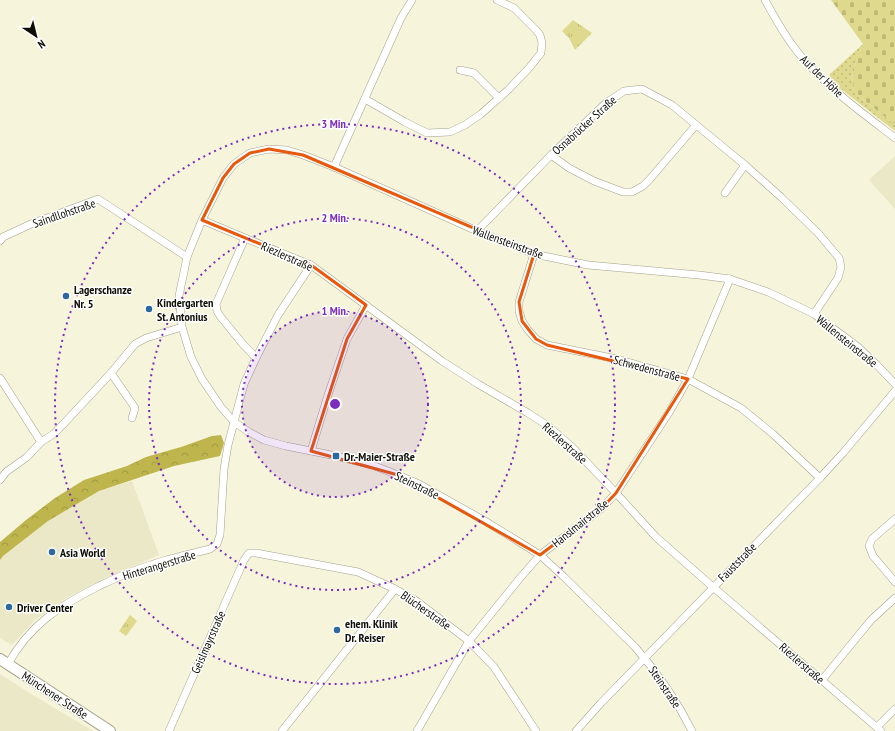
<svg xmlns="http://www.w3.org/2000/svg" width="895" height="731" viewBox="0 0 895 731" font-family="'PT Sans Narrow',sans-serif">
  <defs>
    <pattern id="grass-dots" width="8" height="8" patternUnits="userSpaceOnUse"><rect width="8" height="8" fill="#dfd98e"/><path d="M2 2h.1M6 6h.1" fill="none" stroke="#beb979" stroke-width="1.8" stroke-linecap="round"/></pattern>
    <pattern id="forest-crowns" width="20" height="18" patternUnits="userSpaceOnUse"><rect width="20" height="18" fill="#beb54d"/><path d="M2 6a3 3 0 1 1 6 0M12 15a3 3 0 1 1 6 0" fill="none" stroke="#a29a42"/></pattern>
    <pattern id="cemetery-stones" width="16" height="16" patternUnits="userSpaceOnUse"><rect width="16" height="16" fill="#dfd98e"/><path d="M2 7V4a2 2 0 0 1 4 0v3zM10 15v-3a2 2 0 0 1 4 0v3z" fill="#beb979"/></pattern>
    <pattern id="park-tufts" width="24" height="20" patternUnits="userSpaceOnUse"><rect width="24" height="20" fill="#dfd98e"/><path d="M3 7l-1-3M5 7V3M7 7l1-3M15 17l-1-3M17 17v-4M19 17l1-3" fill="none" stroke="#beb979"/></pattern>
  </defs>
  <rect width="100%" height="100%" fill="#f6f5db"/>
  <!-- built -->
  <g fill="#eae8c7">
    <path d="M895,156v53l-26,-29z"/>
    <path d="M132,481l27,74 -58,25 -33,17 -33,23 -23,25 -12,-7v-78l3,-4 45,-35 51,-30z"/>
    <path d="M0,674l36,23 57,34h-93z"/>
  </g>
  <!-- grass -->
  <path fill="url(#grass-dots)" d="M863,44l-11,28 2,20 41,33v6l-63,-49 -3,-4 1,-4z"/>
  <!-- forest -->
  <path fill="url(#forest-crowns)" d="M221,435l3,8 -4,13 -46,10 -75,25 -51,30 -45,35 -3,4v-18l26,-22 29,-22 29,-18 43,-14 19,-9 35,-10 31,-11z"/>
  <!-- cemetery -->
  <path fill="url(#cemetery-stones)" d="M831,0h64v125l-41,-33 -2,-20 11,-28z"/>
  <!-- park -->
  <g fill="url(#park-tufts)">
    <path d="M573,20l19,13 -17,17 -6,-12 -7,-7z"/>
    <path d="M130,615l7,6 -11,15 -7,-5z"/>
  </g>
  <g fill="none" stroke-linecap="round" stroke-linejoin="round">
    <!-- minor casing -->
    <g stroke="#a3a189" stroke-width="8">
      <g id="minor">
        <path d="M765,0c12,22 25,45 43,64 25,28 57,51 87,74"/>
        <path d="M460,70l14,3 25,25"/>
        <path d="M365,99l40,23 22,11 23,-1 15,-7 16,-11 27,-24 21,-22 12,-15 1,-10 -2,-8 -4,-5 -22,-22 -17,-8"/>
        <path d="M551,155l18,13 25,13 29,11h9l11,-6 7,-7 46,-54"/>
        <path d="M334,167l67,-149 11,-18"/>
        <path d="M725,193l20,-28"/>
        <path d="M202,220l43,18 66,27 131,96 36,23 50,29 20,13 24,21 44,46 40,44 57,50 168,144"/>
        <path d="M477,231l74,-76 55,-52 18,-12 18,-2 30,16 73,60 36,32 37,36 21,25 2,9 -3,11 -24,36"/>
        <path d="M245,238l-29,66 1,7 3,5 22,27 14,15"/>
        <path d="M0,241l3,-4 28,-13 67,-25 89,58"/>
        <path d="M534,254l-15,48v9l3,10 6,9 8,9 11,6 70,14 71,20 53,29 32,26 47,44"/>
        <path d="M111,373l24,35 -3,10"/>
        <path d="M0,378l41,64"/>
        <path d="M311,451l17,-56 19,-56 19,-34"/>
        <path d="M0,480l6,-8 21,-15 14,-15 14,-9 56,-60 24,-29 11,-6 36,-11"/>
        <path d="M895,519l-23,20 -3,7 4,10 22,26"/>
        <path d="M8,664c21,-38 51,-58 89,-77 17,-8 35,-17 54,-22 19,-7 39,-11 59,-16l7,-5 3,-9 4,-66 4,-24 16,-61 12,-26 22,-43 33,-50"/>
        <path d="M822,680l49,-60 24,-22"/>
        <path d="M877,727l18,-18"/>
        <path d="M169,731l75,-171 5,-7h7l102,19 37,17 20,11 54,41 25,26 42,64"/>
        <path d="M282,731l36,-45 77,-97"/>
        <path d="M417,731l52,-90 51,-63 20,-23 61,-46 15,-16 54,-82 18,-32 42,-100"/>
        <path d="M576,731l25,-28 219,-225 23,-25 52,-62"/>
        <path d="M692,731c-15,-30 -35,-59 -57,-84l-72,-71 -23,-21 -24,-15 -31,-19 -66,-37 -21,-9 -26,-10 -36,-9 -50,-10 -22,-6 -15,-8 -15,-10 -13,-15 -19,-28 -11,-22 -9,-30 -3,-31 8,-39 15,-37 21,-42 11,-14 16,-11 19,-4 18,1 16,5 31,12 143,64 57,23 54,11 111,10 31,4 38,13 46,22 44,33 18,17 19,20"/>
      </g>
    </g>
    <!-- primary casing -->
    <g stroke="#a3a189" stroke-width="12">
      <path id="primary" d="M0,659l110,72"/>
    </g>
    <!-- minor -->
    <use href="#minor" stroke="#fff" stroke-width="7"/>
    <!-- primary -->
    <use href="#primary" stroke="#fff" stroke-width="10"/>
  </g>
  <!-- marked area -->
  <path fill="none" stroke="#e8590c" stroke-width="3" stroke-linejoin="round" d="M269,149l34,6 231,99 -15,48 3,19 14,18 11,6 141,34 -72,114 -15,16 -61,46 -142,-80 -87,-24 36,-112 19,-34 -55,-40 -109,-45 21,-42 11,-14 16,-11z"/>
  <!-- distance rings -->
  <circle cx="335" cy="404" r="93" fill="#7b2cbf" fill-opacity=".12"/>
  <g fill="none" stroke="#7b2cbf" stroke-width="2" stroke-dasharray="2 4">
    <circle cx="335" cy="404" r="93"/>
    <circle cx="335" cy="404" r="186"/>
    <circle cx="335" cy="404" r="280"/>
  </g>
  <!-- markers -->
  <g fill="#2c69a0" stroke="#fff" stroke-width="1.5">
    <circle cx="66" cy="296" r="4"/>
    <circle cx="149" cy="309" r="4"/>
    <rect x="332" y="452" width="8" height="8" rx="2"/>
    <circle cx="52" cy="552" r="4"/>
    <circle cx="9" cy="607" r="4"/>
    <circle cx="337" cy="630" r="4"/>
  </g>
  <g text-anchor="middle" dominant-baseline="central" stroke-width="3" stroke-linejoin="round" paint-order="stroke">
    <!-- street labels -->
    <g font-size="12" fill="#0e0e06" stroke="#fff">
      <text transform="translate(822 76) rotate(44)">Auf der Höhe</text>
      <text transform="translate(584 125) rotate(-42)">Osnabrücker Straße</text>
      <text transform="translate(64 213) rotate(-19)">Saindllohstraße</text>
      <text transform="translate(508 242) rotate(20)">Wallensteinstraße</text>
      <text transform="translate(287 256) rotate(24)">Riezlerstraße</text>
      <text transform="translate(847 341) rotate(39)">Wallensteinstraße</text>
      <text transform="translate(647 368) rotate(15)">Schwedenstraße</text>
      <text transform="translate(565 443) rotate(42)">Riezlerstraße</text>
      <text transform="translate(417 485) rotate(26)">Steinstraße</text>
      <text transform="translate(580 523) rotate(-39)">Hanslmairstraße</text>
      <text transform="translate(737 562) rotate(-46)">Fauststraße</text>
      <text transform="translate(159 565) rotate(-17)">Hinterangerstraße</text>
      <text transform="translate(426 610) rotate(35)">Blücherstraße</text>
      <text transform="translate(208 642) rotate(-66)">Geislmayrstraße</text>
      <text transform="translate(802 663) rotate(41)">Riezlerstraße</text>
      <text transform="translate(665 687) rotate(56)">Steinstraße</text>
      <text transform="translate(55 695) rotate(33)">Münchener Straße</text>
    </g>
    <!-- poi labels -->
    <g font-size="12" font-weight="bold" fill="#0e0e06" stroke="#fff" text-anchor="start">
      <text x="74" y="289">Lagerschanze<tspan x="74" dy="14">Nr. 5</tspan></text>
      <text x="157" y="302">Kindergarten<tspan x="157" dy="14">St. Antonius</tspan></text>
      <text x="344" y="456">Dr.-Maier-Straße</text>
      <text x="60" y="552">Asia World</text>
      <text x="17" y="607">Driver Center</text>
      <text x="345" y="623">ehem. Klinik<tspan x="345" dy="14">Dr. Reiser</tspan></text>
    </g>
  </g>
  <circle cx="335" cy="404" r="6" fill="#7b2cbf" stroke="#fff" stroke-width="2"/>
  <g font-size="12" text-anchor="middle" font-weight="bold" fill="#7b2cbf" stroke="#fff" stroke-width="3" stroke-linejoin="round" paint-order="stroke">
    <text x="335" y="128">3 Min.</text>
    <text x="335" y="222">2 Min.</text>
    <text x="335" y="315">1 Min.</text>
  </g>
  <!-- north arrow -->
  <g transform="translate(36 36) rotate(145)" stroke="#ffffff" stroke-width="3" paint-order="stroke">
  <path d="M0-3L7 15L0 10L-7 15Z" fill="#0e0e06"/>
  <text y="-6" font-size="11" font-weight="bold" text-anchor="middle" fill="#0e0e06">N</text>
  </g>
</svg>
